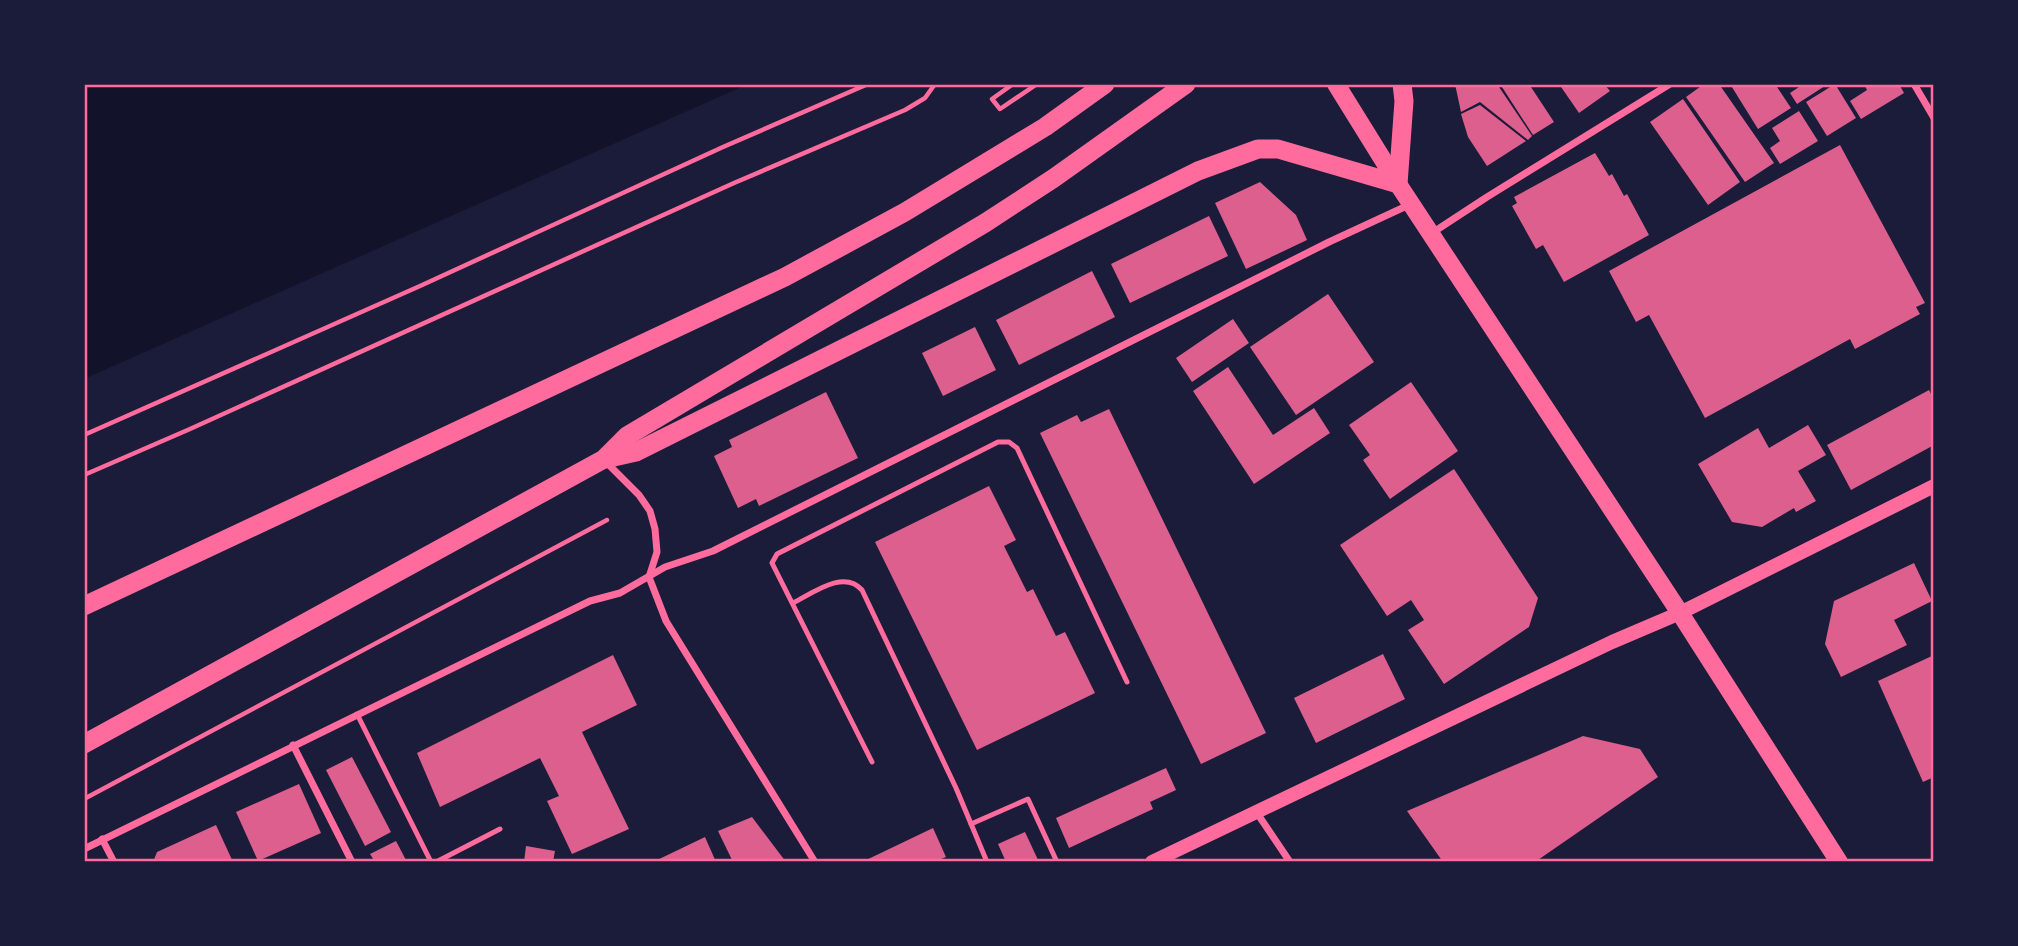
<svg xmlns="http://www.w3.org/2000/svg" width="2018" height="946" viewBox="0 0 2018 946" font-family="'DejaVu Sans',sans-serif">
  <rect width="100%" height="100%" fill="#1b1b3a"/>
  <!-- water -->
  <path fill="#12122b" d="M84,84h664l-664,295z"/>
  <!-- building -->
  <g fill="#dd5f8e">
    <path d="M1455,84h42l35,52 -4,4 -48,-38 -19,10z"/>
    <path d="M1500,84h29l25,38 -21,13z"/>
    <path d="M1559,84h45l6,7 -31,22z"/>
    <path d="M1704,84h15l55,79 -29,19 -59,-85z"/>
    <path d="M1730,84h45l16,24 -33,21z"/>
    <path d="M1797,84h31l-31,20 -7,-11 9,-6z"/>
    <path d="M1835,84l21,34 -29,18 -21,-34z"/>
    <path d="M1864,84h35l5,9 -43,26 -11,-18 17,-11z"/>
    <path d="M1683,99l57,83 -32,23 -58,-83z"/>
    <path d="M1480,105l46,36 -39,25 -19,-29 -7,-23z"/>
    <path d="M1799,111l19,30 -38,23 -10,-16 10,-7 -8,-13z"/>
    <path d="M1840,145l85,158 -9,4 4,7 -65,35 -5,-10 -145,79 -56,-103 -13,7 -27,-51z"/>
    <path d="M1595,153l14,23 3,-2 12,22 3,-2 22,41 -85,47 -21,-37 -7,4 -24,-43 5,-3 -3,-6z"/>
    <path d="M1260,182l36,33 11,25 -61,29 -31,-66z"/>
    <path d="M1209,216l19,40 -98,47 -19,-39z"/>
    <path d="M1092,271l23,46 -96,48 -23,-45z"/>
    <path d="M1328,294l46,68 -78,53 -46,-68z"/>
    <path d="M1233,319l16,24 -57,39 -16,-24z"/>
    <path d="M975,327l21,43 -53,26 -21,-43z"/>
    <path d="M1228,367l45,68 41,-27 16,25 -76,51 -61,-93z"/>
    <path d="M1411,382l47,69 -68,48 -27,-39 7,-5 -21,-30z"/>
    <path d="M1929,390l5,10v45l-83,45 -24,-45z"/>
    <path d="M826,392l32,66 -99,48 -3,-7 -18,9 -24,-52 18,-9 -3,-7z"/>
    <path d="M1109,409l157,324 -65,31 -161,-331 37,-18 4,7z"/>
    <path d="M1808,425l18,30 -28,16 18,30 -20,11 -2,-4 -32,19 -30,-5 -34,-58 60,-36 11,20z"/>
    <path d="M1454,469l84,129 -9,29 -85,57 -36,-54 16,-10 -13,-20 -24,16 -47,-71z"/>
    <path d="M989,486l27,54 -12,6 23,46 6,-3 23,47 9,-4 30,61 -118,57 -102,-208z"/>
    <path d="M1914,563l18,38 -38,19 13,25 -66,32 -16,-33 9,-43z"/>
    <path d="M1383,654l22,45 -89,44 -22,-45z"/>
    <path d="M613,655l24,50 -55,27 47,97 -57,25 -25,-53 12,-5 -19,-38 -100,49 -23,-54z"/>
    <path d="M1934,655v122l-11,5 -45,-101z"/>
    <path d="M1583,736l57,13 18,28 -123,85h-92l-36,-51z"/>
    <path d="M352,757l39,75 -26,14 -39,-76z"/>
    <path d="M1166,768l10,22 -26,12 3,7 -84,39 -13,-30z"/>
    <path d="M299,784l22,49 -63,28 -22,-49z"/>
    <path d="M752,817l34,45h-53l-15,-31z"/>
    <path d="M216,825l17,37h-80l4,-10z"/>
    <path d="M933,828l13,29 -7,3 1,2h-78z"/>
    <path d="M1025,832l14,30h-33l-8,-18z"/>
    <path d="M705,837l11,25h-63z"/>
    <path d="M396,841l11,21h-32l-5,-8z"/>
    <path d="M526,846l29,5 -2,11h-29z"/>
  </g>
  <g fill="none" stroke-linecap="round" stroke-linejoin="round">
    <!-- path -->
    <g stroke="#ff6b9d" stroke-width="4.5">
      <path d="M1013,84l-21,15 8,10 37,-25"/>
      <path d="M84,435l336,-149 303,-139 145,-63"/>
      <path d="M84,475l106,-46 544,-246 171,-73 20,-12 10,-14"/>
      <path d="M84,799l523,-279"/>
    </g>
    <!-- service -->
    <g stroke="#ff6b9d" stroke-width="5">
      <path d="M793,603c20,-10 51,-34 69,-13l94,198 31,74"/>
      <path d="M357,714l74,148"/>
      <path d="M872,762l-100,-199 5,-9 221,-112h11l8,6 110,234"/>
      <path d="M971,824l57,-25 29,63"/>
      <path d="M436,862l64,-33"/>
    </g>
    <!-- minor -->
    <g stroke="#ff6b9d" stroke-width="7">
      <path d="M1914,84l20,34"/>
      <path d="M1432,233l55,-36 183,-113"/>
      <path d="M606,462l33,33 11,16 5,18 2,23 -8,25 17,44 149,241"/>
      <path d="M293,745l59,117"/>
      <path d="M1257,813l33,49"/>
      <path d="M102,839l12,23"/>
      <path d="M84,849l506,-248 30,-8 45,-26 48,-16 616,-309 82,-38"/>
    </g>
    <!-- secondary -->
    <path stroke="#ff6b9d" stroke-width="14" d="M1152,862l460,-220 68,-29 254,-127"/>
    <!-- primary -->
    <path stroke="#ff6b9d" stroke-width="18" d="M1336,84l62,100 282,429 159,249"/>
    <!-- trunk -->
    <g stroke="#ff6b9d" stroke-width="19">
      <path d="M605,459l31,-7 562,-281 60,-22h20l120,35 6,-83 -2,-17"/>
      <path d="M84,606l701,-329 120,-65 140,-85 60,-43"/>
      <path d="M84,744l520,-285 23,-23 358,-213 69,-45 132,-94"/>
    </g>
  </g>
  <!-- border -->
  <rect width="2018" height="946" fill="none" stroke="#1b1b3a" stroke-width="172"/>
  <rect x="86" y="86" width="1846" height="774" fill="none" stroke="#ff6b9d" stroke-width="2.5"/>
</svg>
